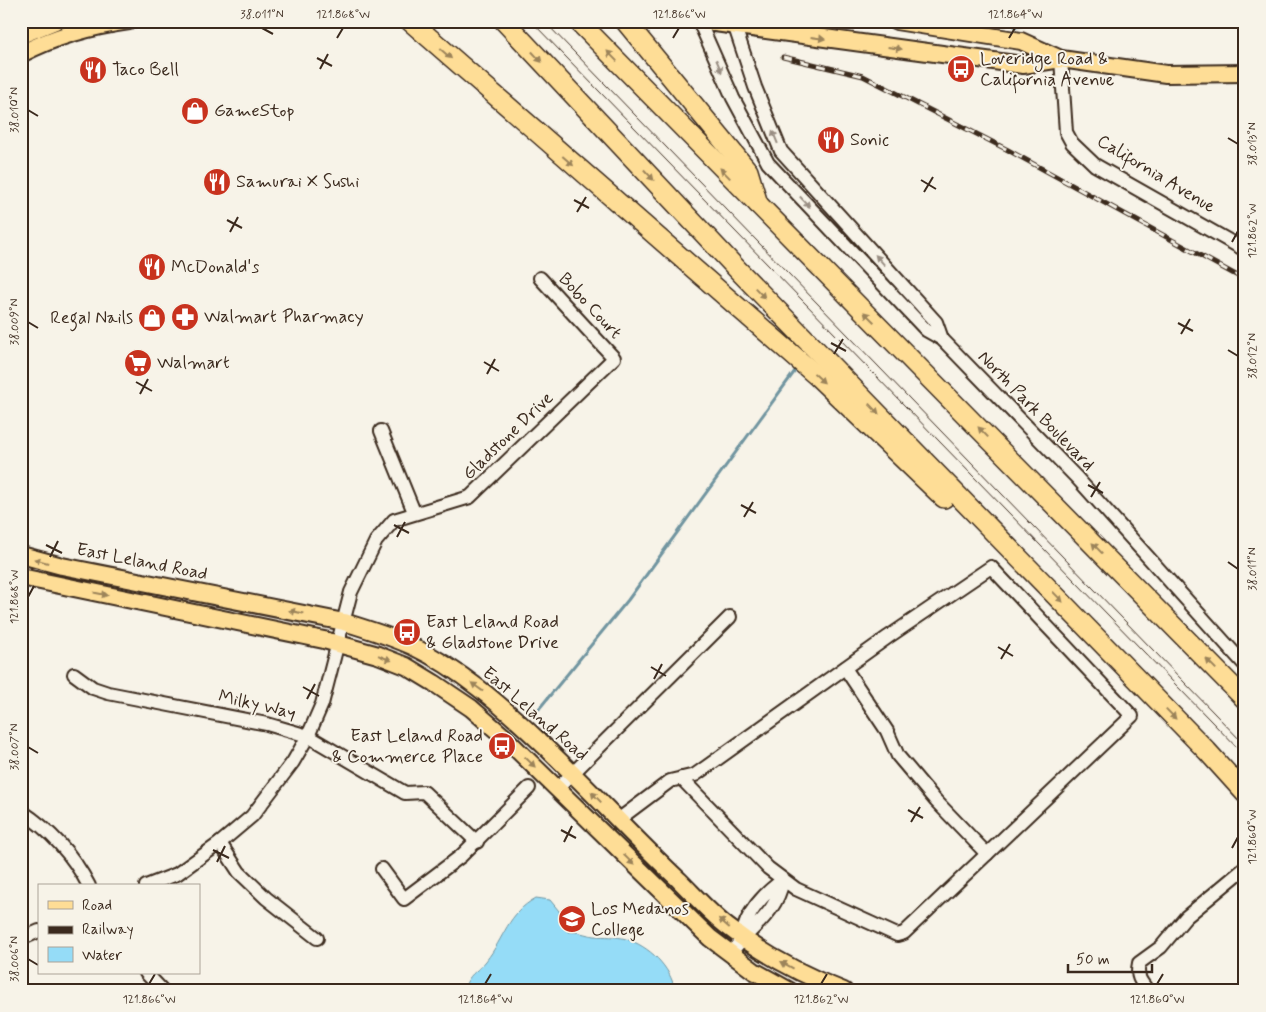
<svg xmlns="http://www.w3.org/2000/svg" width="1266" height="1012" viewBox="0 0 1266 1012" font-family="Mynerve,sans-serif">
  <rect width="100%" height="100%" fill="#f7f3e8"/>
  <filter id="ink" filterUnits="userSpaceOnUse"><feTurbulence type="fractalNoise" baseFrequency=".02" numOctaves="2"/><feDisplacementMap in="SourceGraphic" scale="10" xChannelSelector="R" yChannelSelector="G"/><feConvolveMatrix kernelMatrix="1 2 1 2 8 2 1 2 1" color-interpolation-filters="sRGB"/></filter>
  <g filter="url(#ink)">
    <!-- water -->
    <path fill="#95dcf7" stroke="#7195a0" d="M536,898l14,2 9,11 9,21c10,-1 17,3 27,4 10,1 21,0 31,3 23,7 45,28 49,52h-212c7,-19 12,-17 23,-30 19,-24 21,-47 50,-63z"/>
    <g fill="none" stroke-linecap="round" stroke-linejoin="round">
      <!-- stream -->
      <g stroke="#7195a0" stroke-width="3">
        <path d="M1015,27l32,-6"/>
        <path d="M538,710l90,-110 167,-229"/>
      </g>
      <!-- minor casing -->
      <g stroke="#3b2a1e" stroke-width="16">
        <g id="minor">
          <path d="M699,21l34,77 35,65 158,167 16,9 135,139 168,187"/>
          <path d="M735,27l20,60 26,64 155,171 6,17"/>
          <path d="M1061,59l5,73 6,11 23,22 150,85"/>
          <path d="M381,431l33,81"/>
          <path d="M845,668l42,63 11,25 38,45 51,53"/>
          <path d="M74,674l19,14 15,5 159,31 41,12 97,57 19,-1 53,50"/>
          <path d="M557,789l173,-172"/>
          <path d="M21,811c29,19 52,44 68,75"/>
          <path d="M618,820l52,-39 25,-6 193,-138 103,-70 141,149 -228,217 -7,2 -101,-46 -28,-21 -87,-90"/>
          <path d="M220,843l19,29 27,26 51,40"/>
          <path d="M382,869l22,30 57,-43 68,-68"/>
          <path d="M146,886l31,-12 43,-31 32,-27 41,-54 15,-26 14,-32 29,-112 25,-51 18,-21 76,-23 144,-139 -74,-80"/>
          <path d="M21,939l18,-8"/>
          <path d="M730,954c20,-27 46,-38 53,-74 -19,13 -38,34 -41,57"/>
          <path d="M146,973l17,18"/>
          <path d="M1148,991c-8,-10 -12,-15 -9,-28l22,-16 25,-30 59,-49"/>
        </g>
      </g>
      <!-- major casing -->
      <g stroke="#3b2a1e" stroke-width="20">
        <g id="major">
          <path d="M700,21l323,44 38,-6"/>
          <path d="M896,21l125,20 40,18 105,15 79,-1"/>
          <path d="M21,35l34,-14"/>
          <path d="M21,54c32,-17 72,-28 108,-33"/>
          <path d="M21,555l41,11 282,56c23,7 46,14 68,24 48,23 89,59 127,95 48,45 92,94 140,139 16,16 32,34 49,47 36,28 74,48 116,64"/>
          <path d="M21,577l303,63 54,15 28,11 28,17 37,25 31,27 208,203 44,33 36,20"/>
        </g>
      </g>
      <!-- highway casing -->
      <g stroke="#3b2a1e" stroke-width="22">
        <g id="highway">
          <path d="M410,21l408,356 126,121"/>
          <path d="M504,21l234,249 469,481 38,42"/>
          <path d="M578,21l667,678"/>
          <path d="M625,21l123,150 10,33"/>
        </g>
      </g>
      <!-- minor -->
      <use href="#minor" stroke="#f7f3e8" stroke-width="12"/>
      <!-- major -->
      <use href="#major" stroke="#fedd96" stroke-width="16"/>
      <!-- highway -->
      <use href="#highway" stroke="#fedd96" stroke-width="19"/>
      <!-- tram -->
      <g stroke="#3b2a1e" stroke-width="1">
        <path d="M531,21l714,735"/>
        <path d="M544,21l701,724"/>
      </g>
      <!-- rail casing -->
      <g stroke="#3b2a1e" stroke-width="5">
        <path id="rail" d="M783,57l80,19 145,74 237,130"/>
      </g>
      <!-- rail -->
      <use href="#rail" stroke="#f7f3e8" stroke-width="3" stroke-dasharray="9" stroke-linecap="butt"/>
    </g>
    <!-- one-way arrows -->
    <defs><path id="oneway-solid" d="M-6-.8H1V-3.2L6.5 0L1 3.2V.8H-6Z" transform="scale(1.25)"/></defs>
    <g fill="#9c845a">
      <use href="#oneway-solid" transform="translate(818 38) rotate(8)"/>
      <use href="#oneway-solid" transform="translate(895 48) rotate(8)"/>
      <use href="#oneway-solid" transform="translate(446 54) rotate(41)"/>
      <use href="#oneway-solid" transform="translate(612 56) rotate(-134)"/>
      <use href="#oneway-solid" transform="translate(537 57) rotate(47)"/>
      <use href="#oneway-solid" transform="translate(568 161) rotate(41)"/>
      <use href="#oneway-solid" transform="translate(725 173) rotate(-134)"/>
      <use href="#oneway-solid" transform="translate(649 175) rotate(47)"/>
      <use href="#oneway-solid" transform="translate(760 293) rotate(46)"/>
      <use href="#oneway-solid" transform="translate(869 317) rotate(-135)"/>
      <use href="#oneway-solid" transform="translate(819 378) rotate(43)"/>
      <use href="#oneway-solid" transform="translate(874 409) rotate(46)"/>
      <use href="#oneway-solid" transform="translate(983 432) rotate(-134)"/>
      <use href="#oneway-solid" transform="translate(1097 548) rotate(-134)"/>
      <use href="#oneway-solid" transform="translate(41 561) rotate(-164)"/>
      <use href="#oneway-solid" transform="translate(101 594) rotate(11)"/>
      <use href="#oneway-solid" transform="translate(1058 597) rotate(46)"/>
      <use href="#oneway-solid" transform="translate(296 612) rotate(-169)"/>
      <use href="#oneway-solid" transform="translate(385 658) rotate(22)"/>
      <use href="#oneway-solid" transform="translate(1211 664) rotate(-134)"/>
      <use href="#oneway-solid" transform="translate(477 687) rotate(-144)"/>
      <use href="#oneway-solid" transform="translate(1171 714) rotate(46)"/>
      <use href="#oneway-solid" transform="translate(530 762) rotate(44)"/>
      <use href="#oneway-solid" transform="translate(596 797) rotate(-134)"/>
      <use href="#oneway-solid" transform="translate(629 860) rotate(45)"/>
      <use href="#oneway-solid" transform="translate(724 923) rotate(-139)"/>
      <use href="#oneway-solid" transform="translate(787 965) rotate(-151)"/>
    </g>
    <g fill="#998e83">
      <use href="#oneway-solid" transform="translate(719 66) rotate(67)"/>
      <use href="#oneway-solid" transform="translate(775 137) rotate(-112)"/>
      <use href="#oneway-solid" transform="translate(805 202) rotate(47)"/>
      <use href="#oneway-solid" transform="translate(880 260) rotate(-132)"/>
    </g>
  </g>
  <!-- ticks -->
  <path fill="none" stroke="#3b2a1e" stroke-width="2" d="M262,28l11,6M337,38l6,-10M673,38l6,-10M1009,38l6,-10M317,58l15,8M320,69l8,-15M28,110l10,6M1228,138l10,6M921,180l15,9M924,192l9,-15M574,200l15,8M577,212l9,-15M227,220l15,8M230,232l8,-15M1232,242l6,-11M28,322l10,6M1178,323l15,8M1181,334l9,-15M831,343l15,8M1228,350l10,6M834,354l9,-15M484,362l15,9M487,374l8,-15M136,382l16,9M140,394l8,-15M1088,485l15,8M1091,497l9,-15M741,505l15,8M744,517l9,-15M394,525l15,8M397,537l8,-15M46,545l16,8M50,557l8,-16M1228,562l10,7M28,597l6,-11M998,647l15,9M1001,659l9,-15M651,667l15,9M654,679l8,-15M303,687l16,9M307,699l8,-15M28,747l10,6M908,810l15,8M911,822l9,-15M561,830l15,8M564,842l8,-16M1232,848l6,-11M213,850l16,8M217,862l8,-16M28,959l10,6M149,984l6,-10M485,984l6,-10M821,984l6,-10M1157,984l6,-10"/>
  <!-- icons -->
  <defs>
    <g id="bus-disc" transform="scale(1.4375)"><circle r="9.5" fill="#c8321e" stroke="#f7f3e8"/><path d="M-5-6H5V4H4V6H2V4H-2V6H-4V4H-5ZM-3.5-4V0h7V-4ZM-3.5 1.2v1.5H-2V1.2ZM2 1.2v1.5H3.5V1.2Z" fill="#fff"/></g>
    <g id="restaurant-disc" transform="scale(1.4375)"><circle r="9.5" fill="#c8321e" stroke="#f7f3e8"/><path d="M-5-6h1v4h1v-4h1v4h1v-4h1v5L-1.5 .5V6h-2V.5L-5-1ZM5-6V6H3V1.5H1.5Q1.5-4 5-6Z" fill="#fff"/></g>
    <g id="shop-disc" transform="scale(1.4375)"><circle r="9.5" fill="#c8321e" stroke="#f7f3e8"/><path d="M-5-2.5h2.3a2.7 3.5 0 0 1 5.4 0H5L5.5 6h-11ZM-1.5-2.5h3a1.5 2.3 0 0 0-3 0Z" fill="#fff"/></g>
    <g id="pharmacy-disc" transform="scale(1.4375)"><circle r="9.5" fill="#c8321e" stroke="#f7f3e8"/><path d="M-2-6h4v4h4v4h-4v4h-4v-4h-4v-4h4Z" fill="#fff"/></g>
    <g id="supermarket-disc" transform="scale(1.4375)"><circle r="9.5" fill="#c8321e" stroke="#f7f3e8"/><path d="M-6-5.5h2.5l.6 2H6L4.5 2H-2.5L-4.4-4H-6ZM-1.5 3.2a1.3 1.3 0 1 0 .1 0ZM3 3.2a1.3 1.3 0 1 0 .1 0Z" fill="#fff"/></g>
    <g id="university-disc" transform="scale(1.4375)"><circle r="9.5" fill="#c8321e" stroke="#f7f3e8"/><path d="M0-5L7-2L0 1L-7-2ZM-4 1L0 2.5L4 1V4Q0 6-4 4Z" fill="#fff"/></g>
  </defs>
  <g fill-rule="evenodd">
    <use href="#bus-disc" x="961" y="69"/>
    <use href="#restaurant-disc" x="93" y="70"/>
    <use href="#shop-disc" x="195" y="111"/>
    <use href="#restaurant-disc" x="831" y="140"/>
    <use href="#restaurant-disc" x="217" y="182"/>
    <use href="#restaurant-disc" x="152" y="267"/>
    <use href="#pharmacy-disc" x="185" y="317"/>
    <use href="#shop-disc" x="152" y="318"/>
    <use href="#supermarket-disc" x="138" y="363"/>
    <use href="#bus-disc" x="407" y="632"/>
    <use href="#bus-disc" x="502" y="746"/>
    <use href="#university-disc" x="572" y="919"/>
  </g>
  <g text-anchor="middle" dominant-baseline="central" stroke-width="4" stroke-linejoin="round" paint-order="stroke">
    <!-- poi labels -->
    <g font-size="18" fill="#3b2a1e" stroke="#f7f3e8" text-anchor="start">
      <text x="980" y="59">Loveridge Road &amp;<tspan x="980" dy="21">California Avenue</tspan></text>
      <text x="112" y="70">Taco Bell</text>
      <text x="214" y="111">GameStop</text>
      <text x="850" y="140">Sonic</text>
      <text x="236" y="182">Samurai X Sushi</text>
      <text x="171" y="267">McDonald's</text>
      <text x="204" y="317">Walmart Pharmacy</text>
      <text x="133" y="318" text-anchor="end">Regal Nails</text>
      <text x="157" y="363">Walmart</text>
      <text x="426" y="622">East Leland Road<tspan x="426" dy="21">&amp; Gladstone Drive</tspan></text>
      <text x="483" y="736" text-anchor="end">East Leland Road<tspan x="483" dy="21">&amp; Commerce Place</tspan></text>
      <text x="591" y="909">Los Medanos<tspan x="591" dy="21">College</tspan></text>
    </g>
    <!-- street labels -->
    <g font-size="18" fill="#3b2a1e" stroke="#f7f3e8">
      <text transform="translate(1156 174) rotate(31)">California Avenue</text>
      <text transform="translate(590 306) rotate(47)">Bobo Court</text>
      <text transform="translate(1036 411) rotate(46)">North Park Boulevard</text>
      <text transform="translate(508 436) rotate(-44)">Gladstone Drive</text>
      <text transform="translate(142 562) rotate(11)">East Leland Road</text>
      <text transform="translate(257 705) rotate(13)">Milky Way</text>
      <text transform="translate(535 714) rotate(41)">East Leland Road</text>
    </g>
  </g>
  <!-- margin -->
  <rect width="1266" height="1012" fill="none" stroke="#f7f3e8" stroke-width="55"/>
  <!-- legend -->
  <rect x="38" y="884" width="162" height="90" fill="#f7f3e8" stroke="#aca397"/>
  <rect x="48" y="901" width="25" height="8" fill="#fedd96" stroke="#aca397"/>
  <text x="82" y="910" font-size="15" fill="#3b2a1e">Road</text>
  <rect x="48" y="926" width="25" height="8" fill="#3b2a1e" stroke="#aca397"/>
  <text x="82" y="934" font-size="15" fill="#3b2a1e">Railway</text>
  <rect x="48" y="947" width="25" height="15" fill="#95dcf7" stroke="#aca397"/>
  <text x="82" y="960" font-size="15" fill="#3b2a1e">Water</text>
  <!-- scale -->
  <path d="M1068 964v8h84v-8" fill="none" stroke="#3b2a1e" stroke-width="2.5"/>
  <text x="1076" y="964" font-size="15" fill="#3b2a1e" stroke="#f7f3e8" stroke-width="4" paint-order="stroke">50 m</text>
  <rect x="28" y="28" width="1210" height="956" fill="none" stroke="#3b2a1e" stroke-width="2"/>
  <g font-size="12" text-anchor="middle" fill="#3b2a1e">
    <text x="262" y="18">38.011°N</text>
    <text x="343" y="18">121.868°W</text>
    <text x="679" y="18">121.866°W</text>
    <text x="1015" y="18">121.864°W</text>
    <text transform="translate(14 110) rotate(-90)" y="4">38.010°N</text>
    <text transform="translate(1252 144) rotate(-90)" y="4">38.013°N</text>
    <text transform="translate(1252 231) rotate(-90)" y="4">121.862°W</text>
    <text transform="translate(14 322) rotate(-90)" y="4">38.009°N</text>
    <text transform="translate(1252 356) rotate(-90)" y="4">38.012°N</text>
    <text transform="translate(1252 569) rotate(-90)" y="4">38.011°N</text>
    <text transform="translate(14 597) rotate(-90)" y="4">121.868°W</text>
    <text transform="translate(14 747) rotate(-90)" y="4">38.007°N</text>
    <text transform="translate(1252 837) rotate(-90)" y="4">121.860°W</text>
    <text transform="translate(14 959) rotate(-90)" y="4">38.006°N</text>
    <text x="149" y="1003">121.866°W</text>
    <text x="485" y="1003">121.864°W</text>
    <text x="821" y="1003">121.862°W</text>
    <text x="1157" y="1003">121.860°W</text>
  </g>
</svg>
